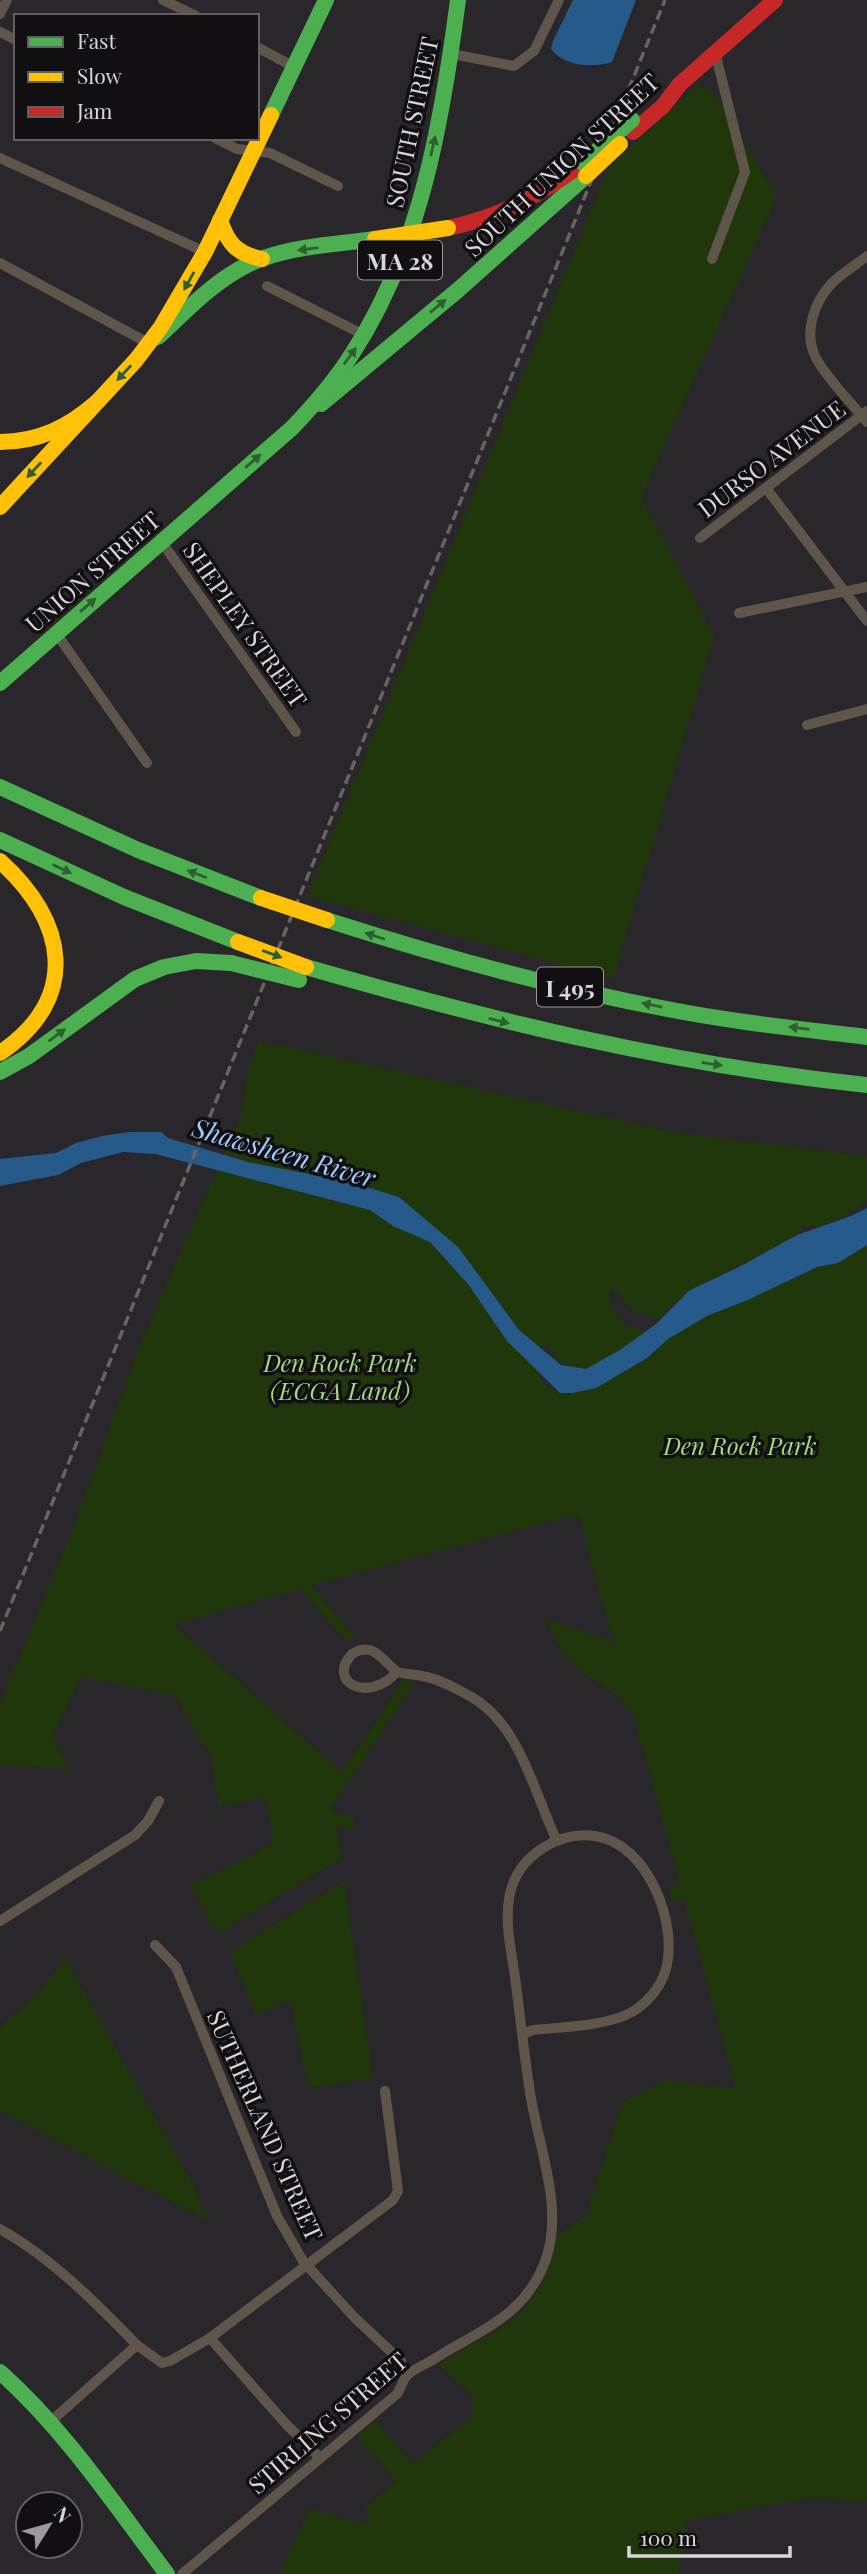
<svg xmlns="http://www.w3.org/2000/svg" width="867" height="2574" viewBox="0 0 867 2574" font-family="'Playfair Display',serif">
  <rect width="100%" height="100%" fill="#29272b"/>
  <!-- green -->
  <g fill="#20370c">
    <path d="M698,85l16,9 63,102 -136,301 73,139 -101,343 -306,-83 302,-729z"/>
    <path d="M259,1041l419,92 189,23v46l-43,26 -20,-2 -12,15 -25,10 -60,30 -32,22 -17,17h-4l-4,-7c-33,-1 -21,-16 -40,-25l-1,13 15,23 23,8 -6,7 -35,20 -17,13c-13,-2 -21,-8 -34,-11l-2,-9 -6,-6 -15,-1 10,37 9,7 15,5 29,-6 56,-33 17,-16 34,-21 48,-19 68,-32 20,-4 29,-17v1255l-57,-3 -123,22 -7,50 -3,4h-397l29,-65 59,16 2,-8 -6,-8 32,-28 -39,-44 19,-16 37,43 60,-48 -1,-20 -33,-31c16,-13 33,-20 51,-30 37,-21 63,-58 67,-100l29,-19 36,-113 42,-23 72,9 -52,-191 -11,4 -5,-15 12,-4 -46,-166 -15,-20 -37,-25 -20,-21 -17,-32 61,20 8,6 -36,-131 -267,71 44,52 -9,4 -46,-52 -127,35 169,148 60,-90h13l-85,128 24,9 -2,12 -16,-5 5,32 -123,76 -28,-49 59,-28 25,-16 -9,-44 -46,10 -8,-50 -37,-62 -93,-18 -29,60 19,32 -71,-4v-62l72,-172 69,-189 100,-227 8,-49z"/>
    <path d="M344,1881l29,197 -65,10 -17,-88 -35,15 -26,-63z"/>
    <path d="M65,1958l128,227 15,36 -208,-110v-82l4,-6 36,-32z"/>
  </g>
  <!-- water -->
  <g fill="#255a8b">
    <path d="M573,0h63l-24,62c-20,6 -47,5 -61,-13l2,-8z"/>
    <path d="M129,1132h32l7,6 80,24 102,20 49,15 59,50 61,83 42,35 25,4 34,-19 36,-26 34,-34 47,-22 60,-33 54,-19 16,-8v37l-29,18 -21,4 -67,32 -43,17 -39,23 -21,19 -51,30 -23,5h-13l-53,-52 -39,-57 -38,-42 -37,-16 -23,-16 -215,-56 -32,-2 -42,11 -23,12 -58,11v-27l56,-6 20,-10 26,-7z"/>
  </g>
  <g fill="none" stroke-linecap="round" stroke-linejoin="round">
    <!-- street -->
    <g stroke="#5f554b" stroke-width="10">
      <path d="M163,0l33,16"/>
      <path d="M0,14l7,-14"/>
      <path d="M0,32l16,8"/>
      <path d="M257,47l37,20"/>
      <path d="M452,54l62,12 20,-15 25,-51"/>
      <path d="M215,138l22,11 33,4 68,33"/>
      <path d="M0,158l205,94"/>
      <path d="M867,256c-11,9 -25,17 -35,27 -18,19 -29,50 -16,75 9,18 37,47 51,64"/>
      <path d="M712,259l33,-87 -30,-120"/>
      <path d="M0,263l150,81"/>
      <path d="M267,286l97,49"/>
      <path d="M766,488l101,133"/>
      <path d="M700,538l167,-127"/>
      <path d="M161,541l135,191"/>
      <path d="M739,613l128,-26"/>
      <path d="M56,633l91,130"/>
      <path d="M807,725l60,-16"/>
      <path d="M397,1672c-29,32 -71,10 -45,-18 21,-13 29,5 44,17 4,3 14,3 20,4 18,2 34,10 50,19 54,27 67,97 91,147"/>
      <path d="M0,1921l135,-86 13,-14 11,-20"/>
      <path d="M155,1945l21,22 101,249 26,45 51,56 47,44 6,15"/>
      <path d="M0,2229c52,29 96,74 137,116"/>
      <path d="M210,2338l75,85 35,35"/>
      <path d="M50,2422l87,-77 25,18 8,-2 40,-23 183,-138 5,-9 -13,-100"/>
      <path d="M182,2574l215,-180c4,-6 6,-14 10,-19 7,-6 19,-11 27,-16 46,-29 92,-43 112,-100 18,-53 -8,-113 -16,-167 -6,-38 -10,-77 -15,-115 -4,-27 -11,-57 -5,-84 9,-37 47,-62 85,-57 53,7 85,90 70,136 -5,16 -19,32 -33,40 -24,14 -71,15 -99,18l-10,4"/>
    </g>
    <!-- fast -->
    <g stroke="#4caf50" stroke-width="16">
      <path d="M271,115l55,-115"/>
      <path d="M158,337c28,-26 55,-55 89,-72 39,-19 85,-20 128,-26"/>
      <path d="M321,404l137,-114 128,-114"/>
      <path d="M0,683l292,-255c22,-23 43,-47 60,-74 69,-106 90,-232 106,-354"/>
      <path d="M0,787l138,63 123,48"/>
      <path d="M0,840l124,57 114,45"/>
      <path d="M327,920c112,36 224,67 340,89 66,13 133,20 200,28"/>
      <path d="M306,967c187,54 367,98 561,118"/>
      <path d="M0,1072l29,-16 106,-77 29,-12 32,-6 35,2"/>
      <path d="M0,2372c66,59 114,132 167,202"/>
    </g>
    <!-- slow -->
    <g stroke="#ffc107" stroke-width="16">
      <path d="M220,220c8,24 17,34 42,39"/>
      <path d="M0,442c39,0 68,-15 97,-40"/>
      <path d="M0,507l136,-147 25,-33 44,-75 66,-137"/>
      <path d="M0,861c67,60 81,137 0,192"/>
    </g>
    <!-- jam -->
    <g stroke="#c62828" stroke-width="16">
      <path d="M633,132l30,-26 17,-22 95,-84"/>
      <path d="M448,228c52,-11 93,-33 135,-65"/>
    </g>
    <!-- rail -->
    <path stroke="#6a635f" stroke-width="3.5" stroke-dasharray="10 5" stroke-linecap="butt" d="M0,1631l665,-1631"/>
    <!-- fast-bridge -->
    <g stroke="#4caf50" stroke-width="16">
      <path d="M583,163l49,-43"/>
      <path d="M231,963l68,17"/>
    </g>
    <!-- slow-bridge -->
    <g stroke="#ffc107" stroke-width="16">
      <path d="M586,176l34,-32"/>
      <path d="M375,239l73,-11"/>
      <path d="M261,898l66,22"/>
      <path d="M238,942l68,25"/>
    </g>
  </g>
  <!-- one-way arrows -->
  <defs><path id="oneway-solid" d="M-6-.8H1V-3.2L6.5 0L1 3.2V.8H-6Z" transform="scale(1.75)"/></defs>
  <g fill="#2e5f31">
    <use href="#oneway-solid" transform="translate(433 146) rotate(-77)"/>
    <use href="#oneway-solid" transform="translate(308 249) rotate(172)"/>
    <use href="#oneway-solid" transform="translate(189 281) rotate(119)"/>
    <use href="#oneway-solid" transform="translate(438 306) rotate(-40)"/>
    <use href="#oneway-solid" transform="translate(350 356) rotate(-54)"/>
    <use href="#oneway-solid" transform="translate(124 373) rotate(133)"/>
    <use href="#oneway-solid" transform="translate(253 461) rotate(-41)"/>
    <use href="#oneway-solid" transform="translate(34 470) rotate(133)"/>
    <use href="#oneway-solid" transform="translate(88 605) rotate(-41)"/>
    <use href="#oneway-solid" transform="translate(62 869) rotate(25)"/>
    <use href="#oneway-solid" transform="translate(197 874) rotate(-159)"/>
    <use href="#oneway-solid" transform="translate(375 936) rotate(-162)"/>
    <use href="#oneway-solid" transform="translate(272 954) rotate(20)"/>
    <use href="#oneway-solid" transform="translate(652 1005) rotate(-169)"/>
    <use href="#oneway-solid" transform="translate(499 1021) rotate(14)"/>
    <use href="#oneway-solid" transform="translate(799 1028) rotate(-173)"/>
    <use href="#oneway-solid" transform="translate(57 1035) rotate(-37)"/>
    <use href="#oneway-solid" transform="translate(712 1064) rotate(9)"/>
  </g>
  <g text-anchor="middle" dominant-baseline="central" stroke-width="7" stroke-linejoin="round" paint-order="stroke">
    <!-- shield labels -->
    <g fill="#110f12" stroke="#9d9a9f" stroke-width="2">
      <rect x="358" y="240.5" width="84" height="39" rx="5"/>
      <rect x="537" y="967.5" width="66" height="39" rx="5"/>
    </g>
    <g font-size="23" font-weight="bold" fill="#d9d6db">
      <text x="400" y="260">MA 28</text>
      <text x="570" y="987">I 495</text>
    </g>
    <!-- street labels -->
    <g font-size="24" fill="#d9d6db" stroke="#110f12">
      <text transform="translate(411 122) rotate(-78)">SOUTH STREET</text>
      <text transform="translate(561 164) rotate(-43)">SOUTH UNION STREET</text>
      <text transform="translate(771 458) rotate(-37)">DURSO AVENUE</text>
      <text transform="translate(92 571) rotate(-41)">UNION STREET</text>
      <text transform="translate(246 624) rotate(55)">SHEPLEY STREET</text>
      <text transform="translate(266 2125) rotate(66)">SUTHERLAND STREET</text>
      <text transform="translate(327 2422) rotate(-41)">STIRLING STREET</text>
    </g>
    <!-- park labels -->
    <g font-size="24" font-style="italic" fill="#a3da7d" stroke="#110f12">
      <text x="340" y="1362">Den Rock Park<tspan x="340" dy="28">(ECGA Land)</tspan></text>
      <text x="740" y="1445">Den Rock Park</text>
    </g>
    <!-- water labels -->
    <g font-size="26" font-style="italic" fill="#9fccfa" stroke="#110f12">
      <text transform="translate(284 1152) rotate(16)">Shawsheen River</text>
    </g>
  </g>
  <!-- legend -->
  <rect x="14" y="14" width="245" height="126" fill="#110f12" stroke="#615f62" stroke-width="2"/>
  <rect x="28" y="37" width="35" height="10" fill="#4caf50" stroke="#615f62" stroke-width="2"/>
  <text x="77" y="49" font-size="21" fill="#d9d6db">Fast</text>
  <rect x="28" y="72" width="35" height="10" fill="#ffc107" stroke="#615f62" stroke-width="2"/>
  <text x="77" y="84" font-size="21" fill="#d9d6db">Slow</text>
  <rect x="28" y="107" width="35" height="10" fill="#c62828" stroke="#615f62" stroke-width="2"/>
  <text x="77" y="119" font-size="21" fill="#d9d6db">Jam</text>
  <!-- north arrow -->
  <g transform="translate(49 2525) rotate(53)"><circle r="33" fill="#110f12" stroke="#615f62" stroke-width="2"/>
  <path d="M0-5L12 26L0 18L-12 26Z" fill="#9b999d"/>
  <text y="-10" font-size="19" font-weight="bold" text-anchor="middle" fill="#d9d6db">N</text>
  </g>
  <!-- scale -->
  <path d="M629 2546v10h161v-10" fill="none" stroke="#d9d6db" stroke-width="3.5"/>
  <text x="640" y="2546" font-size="21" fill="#d9d6db" stroke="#110f12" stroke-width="5" paint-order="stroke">100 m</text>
</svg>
